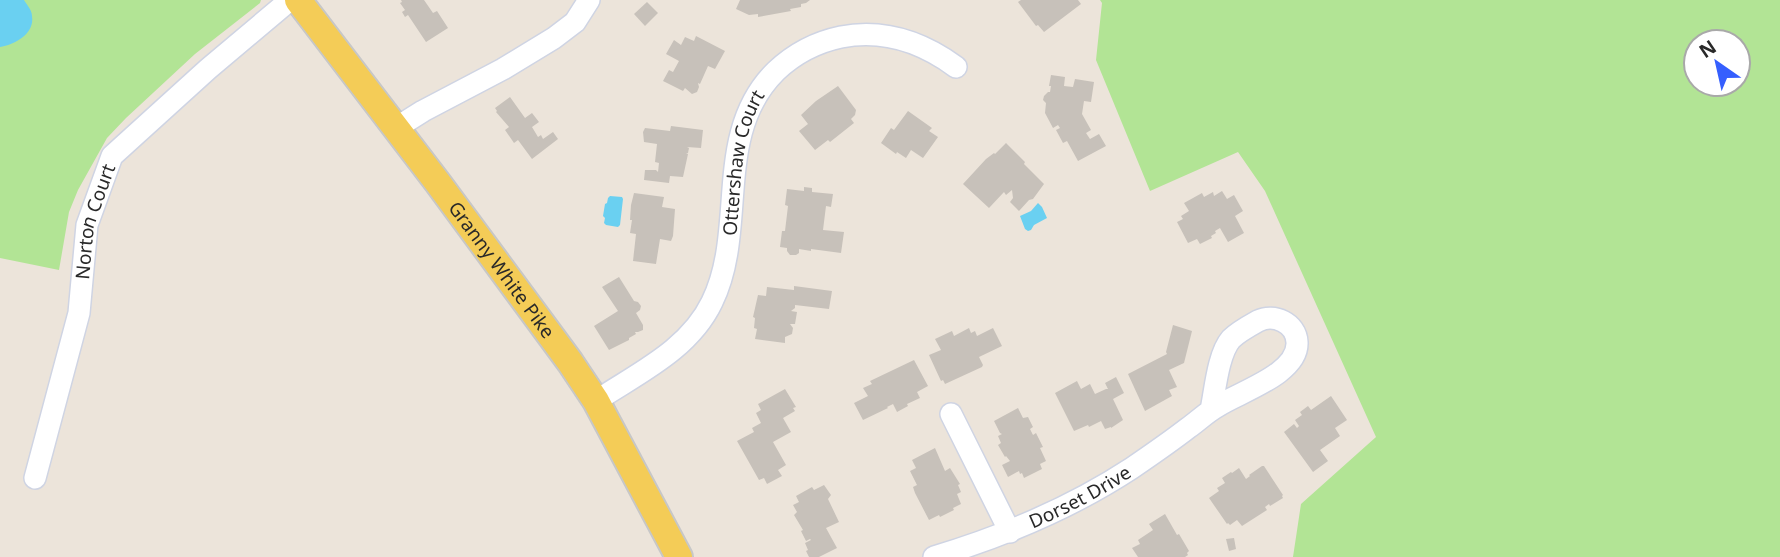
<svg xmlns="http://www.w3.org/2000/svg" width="1780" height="557" viewBox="0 0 1780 557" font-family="'Noto Sans',sans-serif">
  <rect width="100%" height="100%" fill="#ece4da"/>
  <!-- green -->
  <g fill="#b2e495" fill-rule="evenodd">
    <path d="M0,0h261l-1,3 -65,51 -69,64 -19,20 -29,52 -9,22 -10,58 -59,-12z"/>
    <path d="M1100,0h680v557h-487l8,-53 75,-67 -111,-246 -27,-39 -88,39 -54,-131 6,-57zM1738,42v42h-42v-42z"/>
  </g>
  <!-- water -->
  <g fill="#6ad0f1">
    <path d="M0,0h24c3,5 8,10 8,16 3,18 -18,29 -32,31z"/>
    <path d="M610,196l12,1 1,2 -3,26 -2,2 -12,-2 -2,-2 1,-5 -2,-2 2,-12 2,-1 1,-5z"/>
    <path d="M1038,203l4,4 5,11 -13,7 -3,5 -3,1 -3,-2 -5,-13 11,-5z"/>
  </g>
  <!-- building -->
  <g fill="#c7c1ba">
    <path d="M401,0h23l9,13 4,-2 11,17 -22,14 -18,-27 -3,2 -3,-5 3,-2 -5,-7 2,-1z"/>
    <path d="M740,0h70l-4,3 -5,1v3l-11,2 1,2 -33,6v-3l-9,1 -13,-6z"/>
    <path d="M1021,0h57l3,4 -37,28 -6,-7 -2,1 -18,-24z"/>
    <path d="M647,2l11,11 -13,13 -11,-12z"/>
    <path d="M696,36l29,15 -10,18 -7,-3 -8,18 -2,-1 1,4 -2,5 -5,2 -7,-6 -2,3 -20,-10 6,-11 4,2 6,-11 -13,-7 8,-14 7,5 4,-8 9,4z"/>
    <path d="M1051,75l14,2 -1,9 9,1 2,-8 19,3 -3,20 -7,-1 -2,13 9,16 -5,3 4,6 9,-5 7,12 -28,15 -11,-20 -4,2 -7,-13 4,-2 -2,-3 -5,3 -8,-15 1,-10 -3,-3 1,-4 4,-4h2l1,-6h-2z"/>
    <path d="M838,86l18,24 -1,5 -4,4 3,4 -24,19 -2,-2 -13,10 -16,-19 9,-7 -7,-9 15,-14z"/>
    <path d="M510,97l15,21 7,-5 7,9 -7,5 6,10 3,-2 2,4 10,-7 5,7 -26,20 -14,-19 -4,3 -9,-13 4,-3 -13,-15 1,-1 -2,-3z"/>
    <path d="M908,111l24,17 -3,3 9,6 -15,21 -12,-8 -5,8 -9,-6 -1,2 -15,-11 10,-15 3,2z"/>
    <path d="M671,126l32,4 -2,18 -14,-1 2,1 -1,5 -2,1h2l-5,23 -13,-1 -1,7 -25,-3 1,-10h11l2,2 1,-9 -4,-1 2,-18 -13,-2 -1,-10 2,-4 25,3z"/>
    <path d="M1006,143l19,19 -1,2 20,20 -11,15 -4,1 -10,11 -9,-9 3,-4 -1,-8 -6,5 -2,-3 -15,16 -26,-24 23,-25 8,-6 1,1z"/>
    <path d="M804,187l8,1v4l21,2 -2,13 -5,-1 -3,24 21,2 -3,21 -30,-4v2l-12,-2v4l-3,2h-6l-3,-4v-3l-7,-1 2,-16h3l3,-25 -3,-1 2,-16 17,2z"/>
    <path d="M1222,191l5,8 7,-4 9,16 -8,5 9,17 -16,9 -8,-14 -5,3 1,2 -5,3 1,2 -12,6 -3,-5 -9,4 -11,-21 6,-3 -2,-3 8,-5 -5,-8 18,-10 2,4 9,-5 1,4z"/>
    <path d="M634,193l30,4 -2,10 13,2 -2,27 -2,5 -11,-2 -4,25 -23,-3 3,-27 -6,-1 2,-13h-2l1,-15z"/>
    <path d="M619,277l15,24 4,1 3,4 -1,4 -4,3 7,12v5l-5,2h-3l1,2 -7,4v2l-20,10 -15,-24 24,-15 -16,-24z"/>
    <path d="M794,286l38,5 -3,18 -34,-4v3l-4,3 6,1 -2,12h-5l3,4 -1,6 -7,3v6l-30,-4 2,-10 -3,-1 1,-10 -2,-1 5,-22 8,1 1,-9 27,3z"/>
    <path d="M1173,325l19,6 -8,32 -15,7 8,17 -8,3 3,6 -27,15 -17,-37 39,-20 -1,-2z"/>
    <path d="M969,328l2,5 4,-2 2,5 16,-8 9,18 -23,11 4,8 -1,2 -37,17 -2,-4 -2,1 -12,-26 12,-5 -6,-11 17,-8 2,5z"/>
    <path d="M914,360l14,26 -11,6 3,6 -13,6 1,2 -11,6 -4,-8 -6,3 1,1 -25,12 -9,-17 14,-7 -5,-8 9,-4 -2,-3z"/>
    <path d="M1116,377l8,16 -11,6 10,21 -12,8v-1l-6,2 -4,-8 -12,6 -1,-2 -14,6 -19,-38 22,-12 4,8 9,-5 5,10 11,-5h2l-3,-6z"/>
    <path d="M785,389l11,18 -3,1 2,3 -12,7 8,14 -18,10 13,23 -8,5 4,6 -15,8 -3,-6 -5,2 -22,-39 17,-9 -2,-4 9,-5 -5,-10 5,-3 -3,-6z"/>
    <path d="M1331,396l16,24 -12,8 5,8 -20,14 8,11 -15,11 -29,-40 10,-8 3,4 2,-2 -4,-6 7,-5 -2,-3 8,-6 3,4z"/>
    <path d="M1018,408l5,10 5,-1 5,10 -3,2 3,6 3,-2 7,14 -3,1 6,13 -6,3 2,5 -18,9 -2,-5 -2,1 -1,-3 -11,6 -6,-12 8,-4 -4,-5 -1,1 -7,-12 3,-2 -3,-7 4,-2 -2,-1 -6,-12z"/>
    <path d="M935,448l10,23 5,-3 10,16 -2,1 3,7 -4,2 4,10 -8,4 1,2 -14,7 -1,-2 -10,5 -14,-27 -2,-6 4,-2 -7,-14 6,-3 -4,-8z"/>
    <path d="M1262,466h2l19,29 -1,1 1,2 -13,8 -1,-2 -4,3 2,3 -25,16 -5,-6 -7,5 -2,-2 -1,1 -18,-26 10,-7 -2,-3 8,-5 -3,-5 9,-6 1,1 7,-5 7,11 4,-3 -1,-1z"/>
    <path d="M824,485l7,10 -3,4 11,23 -13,6 11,20 -18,9h-10l-3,-6 2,-1 -3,-7 6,-3 -1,-1 -4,2 -5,-10 2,-1 -9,-15 3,-3 -4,-7 6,-3 -3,-6 16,-9 2,3z"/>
    <path d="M1165,514l12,21 2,-1 10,17 -2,2 1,2 -3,2h-47l-6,-9 8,-4 -2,-4 15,-10 -4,-6z"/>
    <path d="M1234,538l2,11 -7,2 -3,-12z"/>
  </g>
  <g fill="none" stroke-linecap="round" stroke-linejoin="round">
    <!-- minor casing -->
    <g stroke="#cfd4e3" stroke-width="24">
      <g id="minor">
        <path d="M396,128l27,-17 80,-42 51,-31 21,-16 14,-22"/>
        <path id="s1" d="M596,401c42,-28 93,-51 116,-99 36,-73 0,-168 64,-231 18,-17 41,-29 65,-34 42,-8 81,5 115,30"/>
        <path d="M951,414l59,118"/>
        <path id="s2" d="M35,478l44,-165 8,-88 25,-69 96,-87 82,-69"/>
        <path id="s3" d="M934,557c70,-21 137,-49 198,-89 19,-13 38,-26 56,-40 10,-7 19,-16 30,-22 21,-14 81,-32 79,-64 -1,-19 -23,-29 -39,-21 -9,5 -20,11 -27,18 -13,15 -16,52 -20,71"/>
      </g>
    </g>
    <!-- major casing -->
    <g stroke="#c7c7c7" stroke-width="30">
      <g id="major">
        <path id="s4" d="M298,0l140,183 132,179 26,39 83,156"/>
      </g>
    </g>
    <!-- minor -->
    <use href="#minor" stroke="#fff" stroke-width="21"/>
    <!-- major -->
    <use href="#major" stroke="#f4cc57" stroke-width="26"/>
  </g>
  <g text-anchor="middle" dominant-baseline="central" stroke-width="5" stroke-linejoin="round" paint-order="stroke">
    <!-- street labels -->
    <g font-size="19" fill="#292929" stroke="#fff">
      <text stroke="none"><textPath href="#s1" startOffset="298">Ottershaw Court</textPath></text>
      <text stroke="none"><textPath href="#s2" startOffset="264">Norton Court</textPath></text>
      <text stroke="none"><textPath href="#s4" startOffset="338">Granny White Pike</textPath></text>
      <text stroke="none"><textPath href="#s3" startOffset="158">Dorset Drive</textPath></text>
    </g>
  </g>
  <!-- north arrow -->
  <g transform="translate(1717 63) rotate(326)"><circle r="33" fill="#ffffff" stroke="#a9a9a9" stroke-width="2"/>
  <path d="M0-5L12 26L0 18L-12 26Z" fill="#355ffe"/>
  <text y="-10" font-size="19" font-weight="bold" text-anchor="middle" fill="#292929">N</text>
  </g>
</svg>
